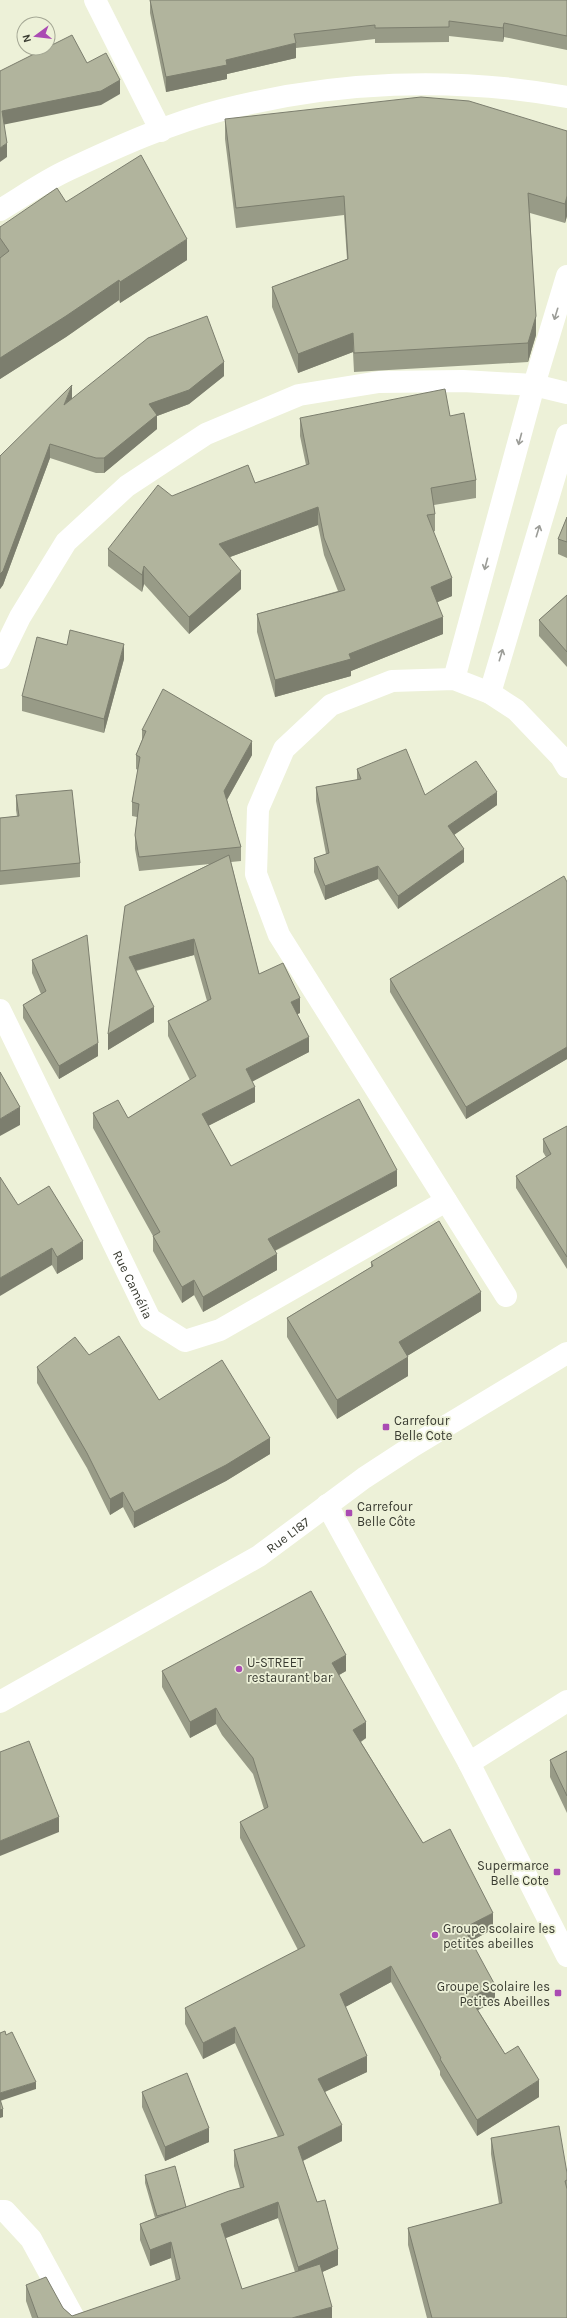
<svg xmlns="http://www.w3.org/2000/svg" width="567" height="2318" viewBox="0 0 567 2318" font-family="Karla,sans-serif">
  <rect width="100%" height="100%" fill="#edf1d8"/>
  <g fill="none" stroke-linecap="round" stroke-linejoin="round">
    <!-- minor -->
    <g stroke="#fff" stroke-width="22">
      <path d="M95,0l66,131"/>
      <path d="M0,210c22,-13 44,-29 68,-40 49,-23 102,-47 154,-60 112,-29 231,-34 345,-13"/>
      <path d="M0,658l20,-41 46,-75 61,-56 79,-52 93,-39 80,-13 84,-1 71,4 33,8"/>
      <path d="M454,679l80,-294 33,-109"/>
      <path d="M490,693l77,-258"/>
      <path id="s1" d="M0,1010l150,309 35,22 35,-11 226,-129"/>
      <path d="M506,1296l-227,-361 -23,-61 2,-65 26,-60 47,-44 61,-24 62,-2 36,14 26,17 45,47 6,10"/>
      <path d="M327,1505l142,258 98,193"/>
      <path id="s2" d="M0,1702l259,-146 105,-78 49,-32 154,-93"/>
      <path d="M469,1763l98,-62"/>
      <path d="M0,2211h5l26,28 43,79"/>
    </g>
  </g>
  <!-- wall -->
  <g fill="#989b87" fill-rule="evenodd">
    <path d="M150,0h417v50l-63,-13 -1,5 -54,-6v6l-74,1v-4l-79,9v10l-69,16v5l-61,13 -16,-79z"/>
    <path d="M225,119l342,12v85l-2,7 -35,-10 6,122 -8,27 -174,10 -1,-20 -55,21 -26,-66v-20l75,-28 -3,-44 -108,13 -11,-89z"/>
    <path d="M66,202l121,58 -67,43 -1,-3 -53,37 -66,42v-152z"/>
    <path d="M224,376l-35,28 -32,12v13l-53,44h-8l-46,-15 -47,127 -3,4v-133l72,-57z"/>
    <path d="M450,416l26,64v18l-42,7 1,9v17l-2,1 19,64 -15,6 6,32 -92,37v5l-76,21 -18,-65v-18l81,-23 -14,-36 -6,-30 -88,32 11,32 -52,45 -45,-50 -2,8 -34,-26v-17l64,-53 83,-13 51,-18 -6,-29v-18z"/>
    <path d="M567,517v41l-9,-4v-15z"/>
    <path d="M567,595v72l-28,-31v-16z"/>
    <path d="M124,659l-20,74 -82,-22v-15z"/>
    <path d="M142,730l110,25 -25,45 14,47v14l-10,1 28,112 41,39 -3,1 12,38 -57,29 3,21 -47,24 23,40 166,20 -122,65 2,19 -74,42 -9,-17 -12,8 -29,-52v-15l-60,-108v-15l35,5 62,-38 -22,-44v-15l39,-20 -13,-46 -58,16 18,51 -46,28 17,-144 85,-42 -71,7 -4,-22v-14l2,-18 -5,-1v-14l6,-32 -2,-1v-14l6,-15z"/>
    <path d="M357,769l68,26 72,10 -43,30 10,27 -66,47 -20,-30 -53,21 -11,-28v-14l12,-4 -10,-53v-14l41,-7z"/>
    <path d="M16,795l64,68v14l-80,8v-67l17,-2 -1,-6z"/>
    <path d="M567,882v177l-101,60 -76,-127v-13z"/>
    <path d="M32,960l66,96 -39,23 -36,-61v-13l18,-11 -9,-21z"/>
    <path d="M567,1126v143l-51,-81v-12l30,-19 -3,-5v-13z"/>
    <path d="M18,1205l65,54 -26,15z"/>
    <path d="M371,1262l110,49 -74,45 1,20 -71,43 -50,-82v-19l84,-51z"/>
    <path d="M89,1355l70,45 111,54 -44,27 -92,47 -11,-21 -13,8 -23,-47 -50,-85v-16z"/>
    <path d="M162,1671h184l-7,4 27,63 -5,4 62,101 70,86 -22,12 24,60 -17,9 27,44 34,43 -62,39 -37,-61v-4l-49,-89 -46,25 22,65 -42,20 17,49 -39,20 35,104 -16,7 10,46h-300l-6,-17v-16l37,23 9,8 104,-35 -5,-23 -21,8 -10,-26v-16l15,-6 -10,-35v-8l41,32 54,-19 -6,-22v-16l44,-13 -43,-94 -32,16 -18,-35v-16l113,-58 -58,-112v-16l24,-13 -11,-35 -31,-39 -6,-11 -26,14 -28,-51zM278,2218l17,54 -53,17 -17,-51z"/>
    <path d="M567,1751v62l-17,-36v-17z"/>
    <path d="M142,2092l67,50 -44,19 -23,-54z"/>
    <path d="M491,2138l76,35v145h-140l-19,-73v-17l91,-24 -8,-50z"/>
  </g>
  <!-- shaded-wall -->
  <g fill="#7c7e6e">
    <path d="M504,23v14l-1,5v-14z"/>
    <path d="M296,43v15l-69,16v5l-61,13v-15l60,-17z"/>
    <path d="M120,80v14l-19,11 -99,20v-14z"/>
    <path d="M7,143v14l-7,5v-14z"/>
    <path d="M567,196v20l-2,7v-19z"/>
    <path d="M187,239v21l-67,43v-21z"/>
    <path d="M119,280v20l-53,37 -66,42v-21z"/>
    <path d="M536,316v19l-8,27v-19z"/>
    <path d="M353,333v19l-55,21v-19z"/>
    <path d="M224,362v14l-35,28 -32,12v13l-53,44v-15l45,-54z"/>
    <path d="M72,385v14l-8,6z"/>
    <path d="M50,444v14l-47,127 -3,4v-15z"/>
    <path d="M318,507v18l-99,36v-17z"/>
    <path d="M144,566v18l-2,8v-17z"/>
    <path d="M241,571v18l-52,45v-17z"/>
    <path d="M452,578v18l-21,9v-18z"/>
    <path d="M443,617v17l-92,37v5l-76,21v-17l74,-26z"/>
    <path d="M124,644v15l-20,74v-14z"/>
    <path d="M252,741v14l-28,50v-14z"/>
    <path d="M497,792v13l-49,34v-13z"/>
    <path d="M464,849v13l-66,47v-13z"/>
    <path d="M378,866v13l-53,21v-14z"/>
    <path d="M194,939v16l-65,17v-15z"/>
    <path d="M300,998v15l-9,4v-15z"/>
    <path d="M154,1007v15l-46,28v-16z"/>
    <path d="M309,1037v15l-63,33v-16z"/>
    <path d="M98,1043v13l-39,23v-13z"/>
    <path d="M567,1047v12l-101,60v-12z"/>
    <path d="M255,1087v15l-53,27v-15z"/>
    <path d="M20,1107v18l-20,11v-17z"/>
    <path d="M397,1170v16l-129,68v-15z"/>
    <path d="M83,1241v18l-26,15v-17z"/>
    <path d="M52,1248v17l-52,31v-18z"/>
    <path d="M277,1254v16l-74,42v-15z"/>
    <path d="M194,1280v15l-12,8v-16z"/>
    <path d="M481,1292v19l-82,50v-19z"/>
    <path d="M408,1357v19l-71,43v-19z"/>
    <path d="M270,1438v16l-44,27 -92,47v-16z"/>
    <path d="M123,1492v15l-13,8v-16z"/>
    <path d="M346,1655v16l-14,8v-16z"/>
    <path d="M216,1708v16l-26,14v-16z"/>
    <path d="M366,1722v16l-13,8v-16z"/>
    <path d="M59,1817v15l-59,24v-15z"/>
    <path d="M493,1913v16l-29,16v-17z"/>
    <path d="M391,1966v16l-51,28v-16z"/>
    <path d="M495,1985v16l-25,13v-16z"/>
    <path d="M235,2027v16l-32,16v-16z"/>
    <path d="M367,2056v16l-49,23v-16z"/>
    <path d="M539,2080v17l-62,39v-16z"/>
    <path d="M36,2082v7l-36,12v-8z"/>
    <path d="M3,2109v8l-3,1v-8z"/>
    <path d="M342,2125v16l-44,22v-16z"/>
    <path d="M209,2128v14l-44,19v-14z"/>
    <path d="M278,2202v16l-57,22v-16z"/>
    <path d="M171,2242v16l-21,8v-16z"/>
    <path d="M338,2249v16l-40,18v-16z"/>
    <path d="M332,2307v11h-40z"/>
  </g>
  <!-- building -->
  <g fill="#b1b49d" stroke="#7c7e6e">
    <path d="M150,0h417v36l-63,-13 -1,5 -54,-7v6l-74,1v-3l-81,9 2,9 -70,17 1,5 -61,12z"/>
    <path d="M72,35l15,28 19,-10 14,27 -19,11 -99,20 5,32 -7,5v-77l46,-23h2v-1z"/>
    <path d="M421,97l48,4 98,30v65l-2,8 -37,-11 8,123 -8,27 -174,10 -1,-20 -55,21 -26,-67 76,-28 -4,-63 -108,12 -11,-89z"/>
    <path d="M141,155l46,84 -67,43 -1,-2 -53,36 -66,42v-100l9,-7 -9,-13v-11l57,-39 9,14z"/>
    <path d="M207,316l17,46 -35,28 -40,14 8,11 -53,43h-8l-46,-14 -47,127 -3,3v-118l72,-71 -8,20 84,-67z"/>
    <path d="M445,389l5,27 14,-3 12,67 -45,8 4,26 -8,1 25,63 -21,9 12,30 -94,37 2,5 -76,21 -18,-66 88,-24 -21,-52 -6,-31 -99,37 22,27 -52,46 -45,-51 -2,9 -34,-26 50,-64 14,11 76,-31 7,18 54,-19 -9,-46z"/>
    <path d="M567,517v25l-9,-3z"/>
    <path d="M567,595v57l-28,-32z"/>
    <path d="M70,630l54,14 -20,75 -82,-23 15,-59 30,8z"/>
    <path d="M163,689l89,52 -28,50 17,56 -102,10 -4,-22 4,-31 -7,-2 8,-45 -4,-2 10,-24 -4,-1z"/>
    <path d="M406,749l19,46 51,-34 21,31 -49,34 16,23 -66,47 -20,-30 -53,20 -11,-28 15,-5 -13,-66 45,-8 -4,-10z"/>
    <path d="M72,790l8,73 -80,8v-53l19,-2 -3,-21z"/>
    <path d="M229,855l30,119 24,-11 17,35 -9,4 18,35 -63,32 9,18 -53,27 29,52 128,-67 38,71 -129,69 9,15 -74,43 -9,-17 -12,7 -29,-51 7,-4 -67,-119 25,-13 10,18 68,-42 -28,-55 43,-22 -17,-60 -65,18 25,50 -46,27 17,-128z"/>
    <path d="M564,876l3,6v165l-101,60 -76,-128z"/>
    <path d="M87,935l11,108 -39,23 -36,-61 23,-14 -14,-31z"/>
    <path d="M0,1072l20,35 -20,12z"/>
    <path d="M567,1126v131l-51,-81 35,-22 -8,-15z"/>
    <path d="M0,1177l18,28 31,-19 34,55 -26,16 -5,-9 -52,30z"/>
    <path d="M439,1221l42,71 -82,50 9,15 -71,43 -50,-82 86,-52 -2,-4z"/>
    <path d="M119,1336l40,64 63,-40 48,78 -44,27 -92,47 -11,-20 -13,7 -23,-46 -50,-86 38,-30 14,18z"/>
    <path d="M311,1591l35,64 -14,8 34,59 -13,8 70,113 27,-14 43,84 -29,15 31,57 -25,13 35,56 13,-8 21,34 -62,40 -37,-61 1,-1 -50,-92 -51,28 27,62 -49,23 24,46 -44,22 19,55 8,-2 13,49 -40,18 -20,-65 -57,22 21,65 78,-25 12,43 -40,11h-254l-12,-33 20,-8 17,31 9,8 108,-37 -9,-37 -21,8 -10,-26 89,-33 15,-4 -10,-37 50,-15 -49,-108 -32,16 -18,-35 120,-62 -65,-124 28,-15 -15,-49 -31,-39 -6,-11 -26,14 -28,-51z"/>
    <path d="M29,1741l30,76 -59,24v-89z"/>
    <path d="M567,1751v45l-17,-36z"/>
    <path d="M5,2031l1,4 6,-3 24,50 -36,11v-60z"/>
    <path d="M187,2073l22,55 -44,19 -23,-55z"/>
    <path d="M0,2099l3,10 -3,1z"/>
    <path d="M559,2126l8,47v7l-2,1 2,8v129h-135l-24,-90 94,-25 -11,-65z"/>
    <path d="M175,2166l11,41 -15,5 -14,4 -12,-41z"/>
  </g>
  <!-- one-way arrows -->
  <defs><path id="oneway-shaft" d="M-6 0H5M1.5-3L5.5 0L1.5 3" fill="none" stroke-width="1.6" stroke-linecap="round" stroke-linejoin="round"/></defs>
  <g stroke="#9c9d98">
    <use href="#oneway-shaft" transform="translate(556 314) rotate(107)"/>
    <use href="#oneway-shaft" transform="translate(520 439) rotate(105)"/>
    <use href="#oneway-shaft" transform="translate(538 531) rotate(-73)"/>
    <use href="#oneway-shaft" transform="translate(486 564) rotate(105)"/>
    <use href="#oneway-shaft" transform="translate(501 655) rotate(-73)"/>
  </g>
  <!-- markers -->
  <g fill="#aa4bb3" stroke="#edf1d8" stroke-width="1.5">
    <rect x="382" y="1423" width="8" height="8" rx="2"/>
    <rect x="345" y="1509" width="8" height="8" rx="2"/>
    <circle cx="239" cy="1669" r="4"/>
    <rect x="553" y="1868" width="8" height="8" rx="2"/>
    <circle cx="435" cy="1935" r="4"/>
    <rect x="554" y="1989" width="8" height="8" rx="2"/>
  </g>
  <g text-anchor="middle" dominant-baseline="central" stroke-width="3.5" stroke-linejoin="round" paint-order="stroke">
    <!-- street labels -->
    <g font-size="13" fill="#393b31" stroke="#edf1d8">
      <text stroke="none"><textPath href="#s1" startOffset="305">Rue Camélia</textPath></text>
      <text stroke="none"><textPath href="#s2" startOffset="333">Rue L187</textPath></text>
    </g>
    <!-- poi labels -->
    <g font-size="13" fill="#393b31" stroke="#edf1d8" text-anchor="start">
      <text x="394" y="1420">Carrefour<tspan x="394" dy="15">Belle Cote</tspan></text>
      <text x="357" y="1506">Carrefour<tspan x="357" dy="15">Belle Côte</tspan></text>
      <text x="247" y="1662">U-STREET<tspan x="247" dy="15">restaurant bar</tspan></text>
      <text x="549" y="1865" text-anchor="end">Supermarce<tspan x="549" dy="15">Belle Cote</tspan></text>
      <text x="443" y="1928">Groupe scolaire les<tspan x="443" dy="15">petites abeilles</tspan></text>
      <text x="550" y="1986" text-anchor="end">Groupe Scolaire les<tspan x="550" dy="15">Petites Abeilles</tspan></text>
    </g>
  </g>
  <!-- north arrow -->
  <g transform="translate(36 36) rotate(255)"><circle r="19" fill="#edf1d8" stroke="#a5a895"/>
  <path d="M0-3L7 15L0 10L-7 15Z" fill="#aa4bb3"/>
  <text y="-6" font-size="11" font-weight="bold" text-anchor="middle" fill="#393b31">N</text>
  </g>
</svg>
